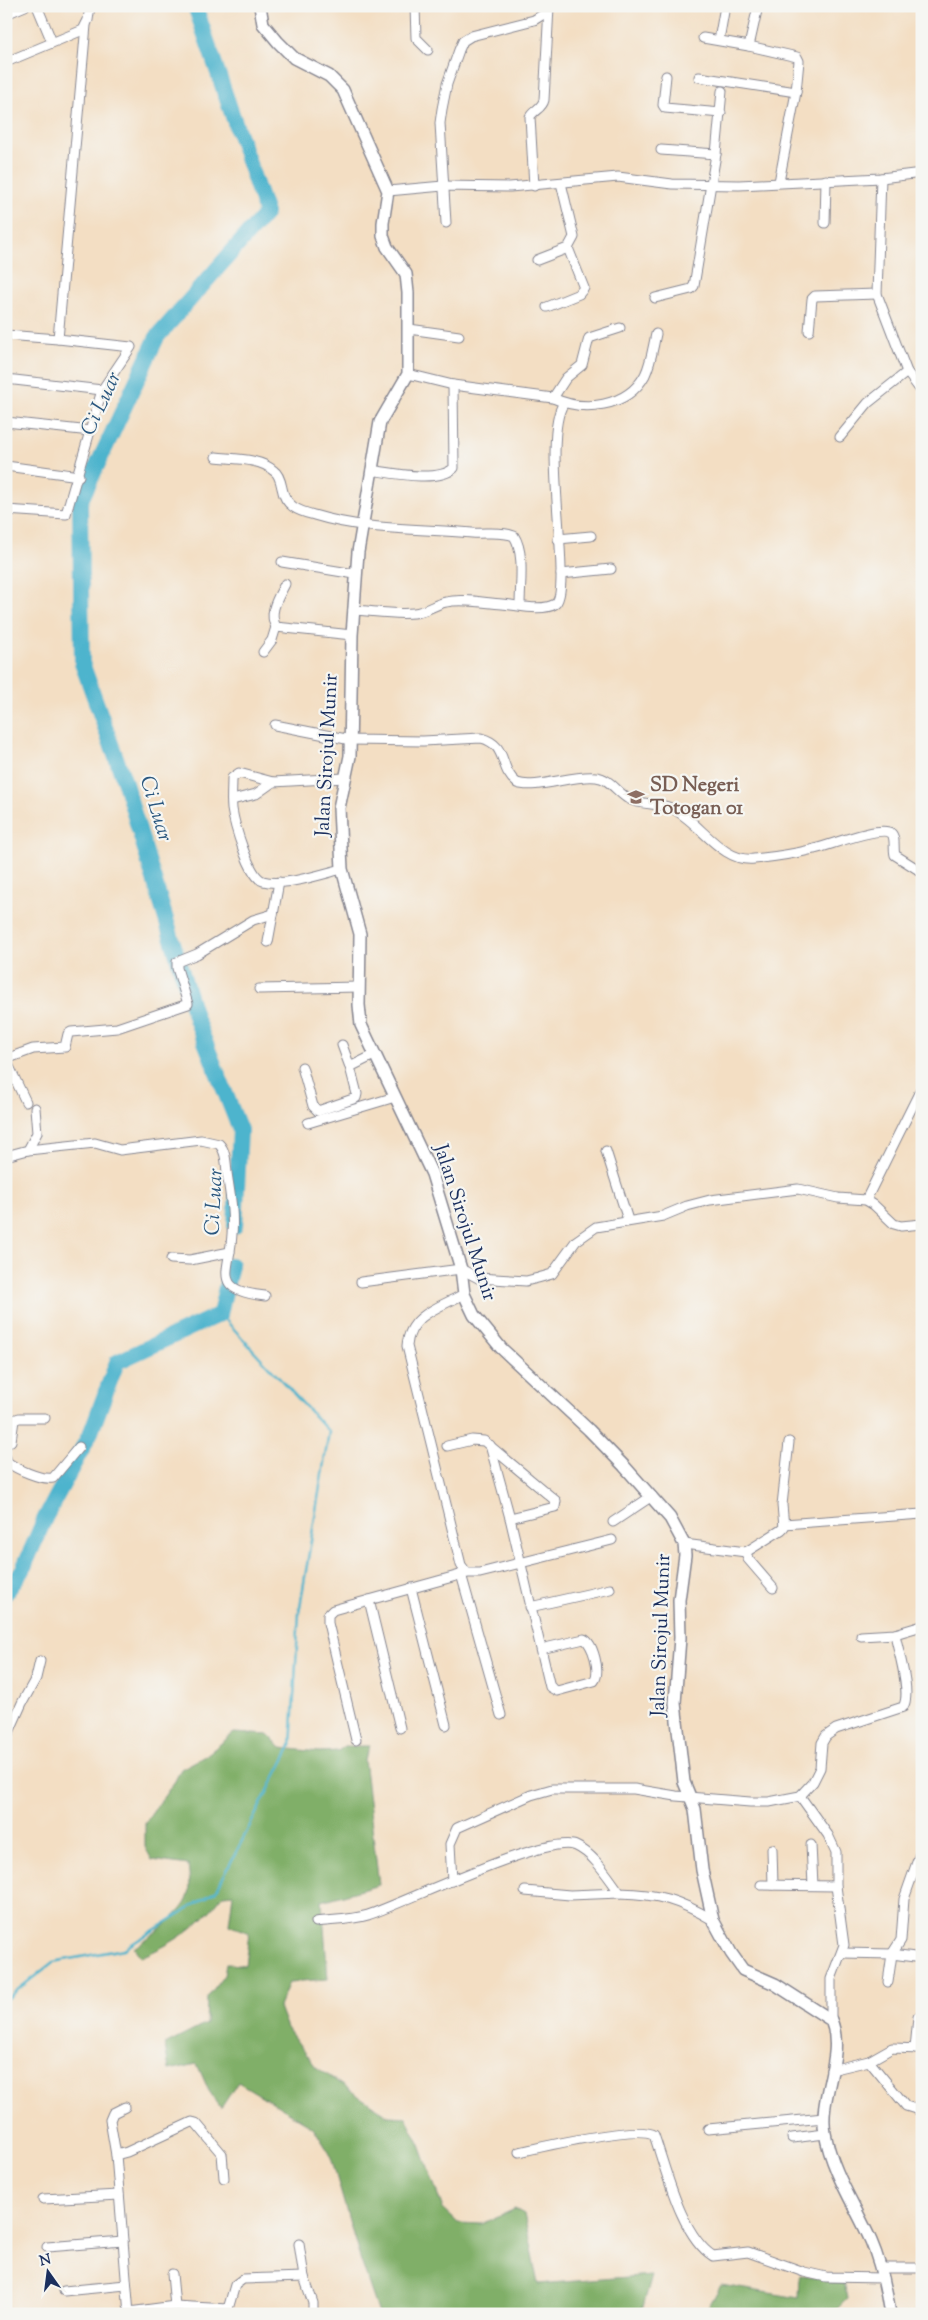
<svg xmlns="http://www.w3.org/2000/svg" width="928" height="2320" viewBox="0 0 928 2320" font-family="'Sorts Mill Goudy',serif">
  <rect width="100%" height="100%" fill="#f6f6f2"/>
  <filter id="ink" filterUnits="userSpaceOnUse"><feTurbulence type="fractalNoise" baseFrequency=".02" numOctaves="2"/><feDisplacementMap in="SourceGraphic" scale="10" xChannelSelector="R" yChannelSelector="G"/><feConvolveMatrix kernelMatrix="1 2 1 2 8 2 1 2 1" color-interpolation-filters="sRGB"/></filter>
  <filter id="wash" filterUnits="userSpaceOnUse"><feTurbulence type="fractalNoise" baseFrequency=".0096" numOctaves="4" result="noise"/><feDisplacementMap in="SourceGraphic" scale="20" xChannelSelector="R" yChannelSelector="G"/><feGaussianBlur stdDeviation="1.12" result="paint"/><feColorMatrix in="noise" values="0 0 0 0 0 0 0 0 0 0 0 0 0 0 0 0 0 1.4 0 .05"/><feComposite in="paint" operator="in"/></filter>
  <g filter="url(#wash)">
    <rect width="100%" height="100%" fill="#f3dec3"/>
    <!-- forest -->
    <g fill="#80af68" stroke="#4e6f63">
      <path d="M234,1733l35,2 12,13 38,4 19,-1 7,-5h25l-6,13 15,126 -57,16 6,78 -39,3 -10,25 8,21 29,39 72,49 18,1 14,28 23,64 15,14 24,1 33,-15 9,5 14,70 114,-9 -11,39h-262l-21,-62 -28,-98 -17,-27 -75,-45 -17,26 -12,-17 -12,-27 -28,6 -4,-25 41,-21 1,-26 17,-23 2,-11 19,1 4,-32 -20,-8 4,-31 -10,1c-22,30 -48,48 -82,62l-7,-9c16,-12 44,-30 53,-48 5,-10 2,-25 1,-35l-36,-5 -7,-13v-24l30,-42 6,-12 24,-13z"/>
      <path d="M800,2275l44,5 3,19 -15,15h-131l8,-8 12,-21 78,13z"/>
    </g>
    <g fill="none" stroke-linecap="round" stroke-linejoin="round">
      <!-- stream -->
      <path stroke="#4eb4cd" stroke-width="2.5" d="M6,1999l47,-37 71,-13 92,-58 75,-145 8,-133 30,-181 -109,-118"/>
      <!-- river -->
      <g stroke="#4eb4cd" stroke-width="16">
        <path d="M195,6l71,207 -109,124 -77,165 2,161 42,117 72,239 44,111 -5,96"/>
        <path d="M6,1593l17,-24 22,-51 46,-86 26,-70 103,-48 11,-49"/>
      </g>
    </g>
  </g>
  <g filter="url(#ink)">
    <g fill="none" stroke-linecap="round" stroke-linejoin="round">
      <!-- minor casing -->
      <g stroke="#878690" stroke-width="11">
        <g id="minor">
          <path d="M37,6l15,36"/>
          <path d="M415,6l1,32 12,12"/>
          <path d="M758,6l-9,40 48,11 2,4 -3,31 -17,90"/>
          <path d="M6,14l19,-8"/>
          <path d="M703,38l46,8"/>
          <path d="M719,40l6,-34"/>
          <path d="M6,62l77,-32 5,-10 2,-14"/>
          <path d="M666,76l-3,29 2,3 56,5"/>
          <path d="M699,77l97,15"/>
          <path d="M661,150l55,4"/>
          <path d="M881,178l-4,116 30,78 15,20"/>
          <path d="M534,186l-4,-69c3,-7 12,-8 14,-17l5,-93"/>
          <path d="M388,191l55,-5 67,1 108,-10 54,7 67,1 142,-7 41,-5"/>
          <path d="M446,223l-6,-100 2,-14 5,-25 12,-34 4,-9 8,-5 63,-16 13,-8"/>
          <path d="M825,223l1,-43"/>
          <path d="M537,260l31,-12"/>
          <path d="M655,298l36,-9 3,-3 22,-132 6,-63"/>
          <path d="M547,307l32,-13 5,-6 -16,-40 6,-11 -13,-54"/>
          <path d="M409,329l50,7"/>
          <path d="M809,331l3,-32 3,-3 62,-2"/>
          <path d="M6,335l52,4"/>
          <path d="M408,374l45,11 100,13c30,14 74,10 92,-23 6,-12 8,-28 11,-41"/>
          <path d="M6,379l96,11"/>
          <path d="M553,398l13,-20 16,-13 7,-27 31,-10"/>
          <path d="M6,422l85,9"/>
          <path d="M840,437l28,-34 39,-31"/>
          <path d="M216,457c17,2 45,1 58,14 5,3 7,12 8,17 3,18 16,23 32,27 52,16 105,13 158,18 13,1 30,-2 42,3 11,17 6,49 6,69"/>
          <path d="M6,466l73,10"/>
          <path d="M371,470c21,3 67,13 83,-2l-1,-83"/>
          <path d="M6,510l60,4 36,-124 29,-43 -73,-8 28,-314"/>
          <path d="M558,539l33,-3"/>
          <path d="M282,562l73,12"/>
          <path d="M561,574l50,-5"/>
          <path d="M285,584c-7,14 -17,28 -9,43l76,8"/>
          <path d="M353,610c20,1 41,5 61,3 12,-1 21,-9 32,-11 17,-4 39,1 56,2 15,1 40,8 53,0 19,-13 -15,-168 9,-201"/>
          <path d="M263,652l9,-12 4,-13"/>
          <path d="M275,725l76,15 72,1 58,-3c28,7 17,31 36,45 18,7 57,-9 79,-6 13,1 20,14 31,21 14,8 30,4 44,10 27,11 50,55 83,51 19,-2 40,-5 60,-10 14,-3 66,-24 77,-16 5,4 2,16 4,22l27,17"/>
          <path d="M232,800l24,-6 17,-12"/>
          <path d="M342,869c-20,5 -59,18 -79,12 -14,-4 -29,-58 -31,-72 -1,-10 0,-21 0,-31l7,-5 34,9 72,-4"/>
          <path d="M268,942l11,-60"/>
          <path d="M259,989l100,-2"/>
          <path d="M342,1045l8,22"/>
          <path d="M6,1059l27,-10 32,-2 3,-13 3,-2 46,-4 71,-24 -11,-36v-6l20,-8 56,-34 20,-6"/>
          <path d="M6,1060l20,42"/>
          <path d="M302,1067l11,39 5,5 38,-13 1,-4 -7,-27 24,-12"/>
          <path d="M308,1123l87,-26"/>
          <path d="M28,1150l67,-7 25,7 81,-10 18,4c7,7 7,19 8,29 3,21 7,40 5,61 -2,38 -22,56 33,62"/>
          <path d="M606,1151l22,69"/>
          <path d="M6,1156l22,-6 9,-17 -2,-25"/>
          <path d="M866,1200l56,-113"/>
          <path d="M171,1259l19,1 40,-8"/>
          <path d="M361,1282l100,-13 17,9 48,3 12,-3 14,-4 24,-33 20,-14 67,-11 24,-10 23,-6 88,-11 40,9 28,2 8,5 20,19 7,2 21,-2"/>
          <path d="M464,1294c-24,13 -55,21 -57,52l54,219 6,8h13l132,-33"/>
          <path d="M6,1445l5,-4 3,-21 5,-2h26"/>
          <path d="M490,1445l20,73 40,169 7,4 37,-10c7,-9 -1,-38 -10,-42l-43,10"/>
          <path d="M447,1446l25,-6 12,1 72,60 -1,6 -45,11"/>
          <path d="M6,1458l1,4c10,7 33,18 46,16l26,-31"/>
          <path d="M613,1522l39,-26"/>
          <path d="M784,1524l138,-10"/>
          <path d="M684,1544l62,8 35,-22 3,-3 -2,-22 7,-63"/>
          <path d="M746,1552l2,7 25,29"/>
          <path d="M461,1574l40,141"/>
          <path d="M411,1588l35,137"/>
          <path d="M369,1600l31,128"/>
          <path d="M530,1607l80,-18"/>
          <path d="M861,1636l34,-2 27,-8"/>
          <path d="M6,1739l16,-36 14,-25 4,-17"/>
          <path d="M356,1740l-28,-117v-8l5,-5 134,-37"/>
          <path d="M800,1796l28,39 8,17v34l8,59 -13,34v41"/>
          <path d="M811,1845l2,40"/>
          <path d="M772,1849l1,36"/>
          <path d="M452,1881l-2,-37 7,-16 74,-33 21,-6h82l42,7 74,6h19l31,-6 13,-14 7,-14 2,-25 4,-7 10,-7 67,-22c9,-13 -5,-57 -8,-73"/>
          <path d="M761,1885l75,1"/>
          <path d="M525,1891l45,4 50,-2"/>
          <path d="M316,1922c17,-2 36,-2 52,-7 36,-12 180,-82 208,-69 18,8 32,31 44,47 39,1 59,7 93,27"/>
          <path d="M843,1953l49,1 30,4"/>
          <path d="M888,1982l4,-28 9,-14 3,-41 18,-51"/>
          <path d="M915,2049l3,-32"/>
          <path d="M869,2061l37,45 16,5"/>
          <path d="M831,2070l38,-9 23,-13 30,1"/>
          <path d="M125,2107l-12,6 -3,7 6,35 13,159"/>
          <path d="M708,2129l116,-11"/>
          <path d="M792,2138l33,-4"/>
          <path d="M519,2152c22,-5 120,-28 135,-17 12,34 27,101 59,121l35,-4 56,20 22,5 58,1"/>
          <path d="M116,2155l11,-3 65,-30 4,1 26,31 2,24"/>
          <path d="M43,2199l76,-4"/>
          <path d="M299,2244l5,33 9,26v11"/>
          <path d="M47,2247l76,-6"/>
          <path d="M881,2268h41"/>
          <path d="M172,2274l3,32"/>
          <path d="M64,2291l62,-6"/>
          <path d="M228,2309l7,-24 8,-6 61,-2"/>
          <path d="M129,2312l46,-6 53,3 3,5"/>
        </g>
      </g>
      <!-- tertiary casing -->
      <g stroke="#878690" stroke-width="14">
        <path id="tertiary" d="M260,6l3,18 15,18 16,16 35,18 14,14 45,101 -5,32v13l4,11 19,27 2,19v81l-28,48 -22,130 -6,83 -2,121 -11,52 3,61 18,65 -1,71 2,20 71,149 29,95 3,25 10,21 27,33 88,82 35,36 46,52 14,26 1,11 -6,45 1,38 -5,65 9,79 11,27 7,61 11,50 18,33 12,17 32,14 56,36c15,36 -13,76 -6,113 7,39 30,72 46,108 10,23 15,47 19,73"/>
      </g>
      <!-- minor -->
      <use href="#minor" stroke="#fff" stroke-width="9"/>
      <!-- tertiary -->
      <use href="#tertiary" stroke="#fff" stroke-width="11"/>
    </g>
  </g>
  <!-- icons -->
  <defs>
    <g id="school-bare" transform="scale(1.35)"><path d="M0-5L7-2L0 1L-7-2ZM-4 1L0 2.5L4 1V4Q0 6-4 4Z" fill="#8d6e63" stroke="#f6f6f2" stroke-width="2.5" paint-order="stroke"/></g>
  </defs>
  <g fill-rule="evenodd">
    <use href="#school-bare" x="636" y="797"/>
  </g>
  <g text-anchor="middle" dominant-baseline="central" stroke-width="4.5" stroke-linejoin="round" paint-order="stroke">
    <!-- street labels -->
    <g font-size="20" fill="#1b2f5e" stroke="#f6f6f2">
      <text transform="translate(328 755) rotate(-87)">Jalan Sirojul Munir</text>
      <text transform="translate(464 1223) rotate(72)">Jalan Sirojul Munir</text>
      <text transform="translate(662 1635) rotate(-88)">Jalan Sirojul Munir</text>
    </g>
    <!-- education labels -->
    <g font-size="20" font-weight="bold" fill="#785e54" stroke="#f6f6f2" text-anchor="start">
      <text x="650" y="786">SD Negeri<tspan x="650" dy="23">Totogan 01</tspan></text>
    </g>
    <!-- water labels -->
    <g font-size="21" font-style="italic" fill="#2a577f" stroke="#f6f6f2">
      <text transform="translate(102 404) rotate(-65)">Ci Luar</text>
      <text transform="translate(155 809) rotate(73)">Ci Luar</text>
      <text transform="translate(215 1202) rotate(-87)">Ci Luar</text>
    </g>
  </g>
  <!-- margin -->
  <rect width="928" height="2320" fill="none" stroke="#f6f6f2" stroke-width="25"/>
  <!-- north arrow -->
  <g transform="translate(48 2272) rotate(346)" stroke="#f6f6f2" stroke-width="4" paint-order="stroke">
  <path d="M0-4L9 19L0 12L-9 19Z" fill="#1b2f5e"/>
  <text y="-8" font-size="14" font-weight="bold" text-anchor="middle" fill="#1b2f5e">N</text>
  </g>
</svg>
